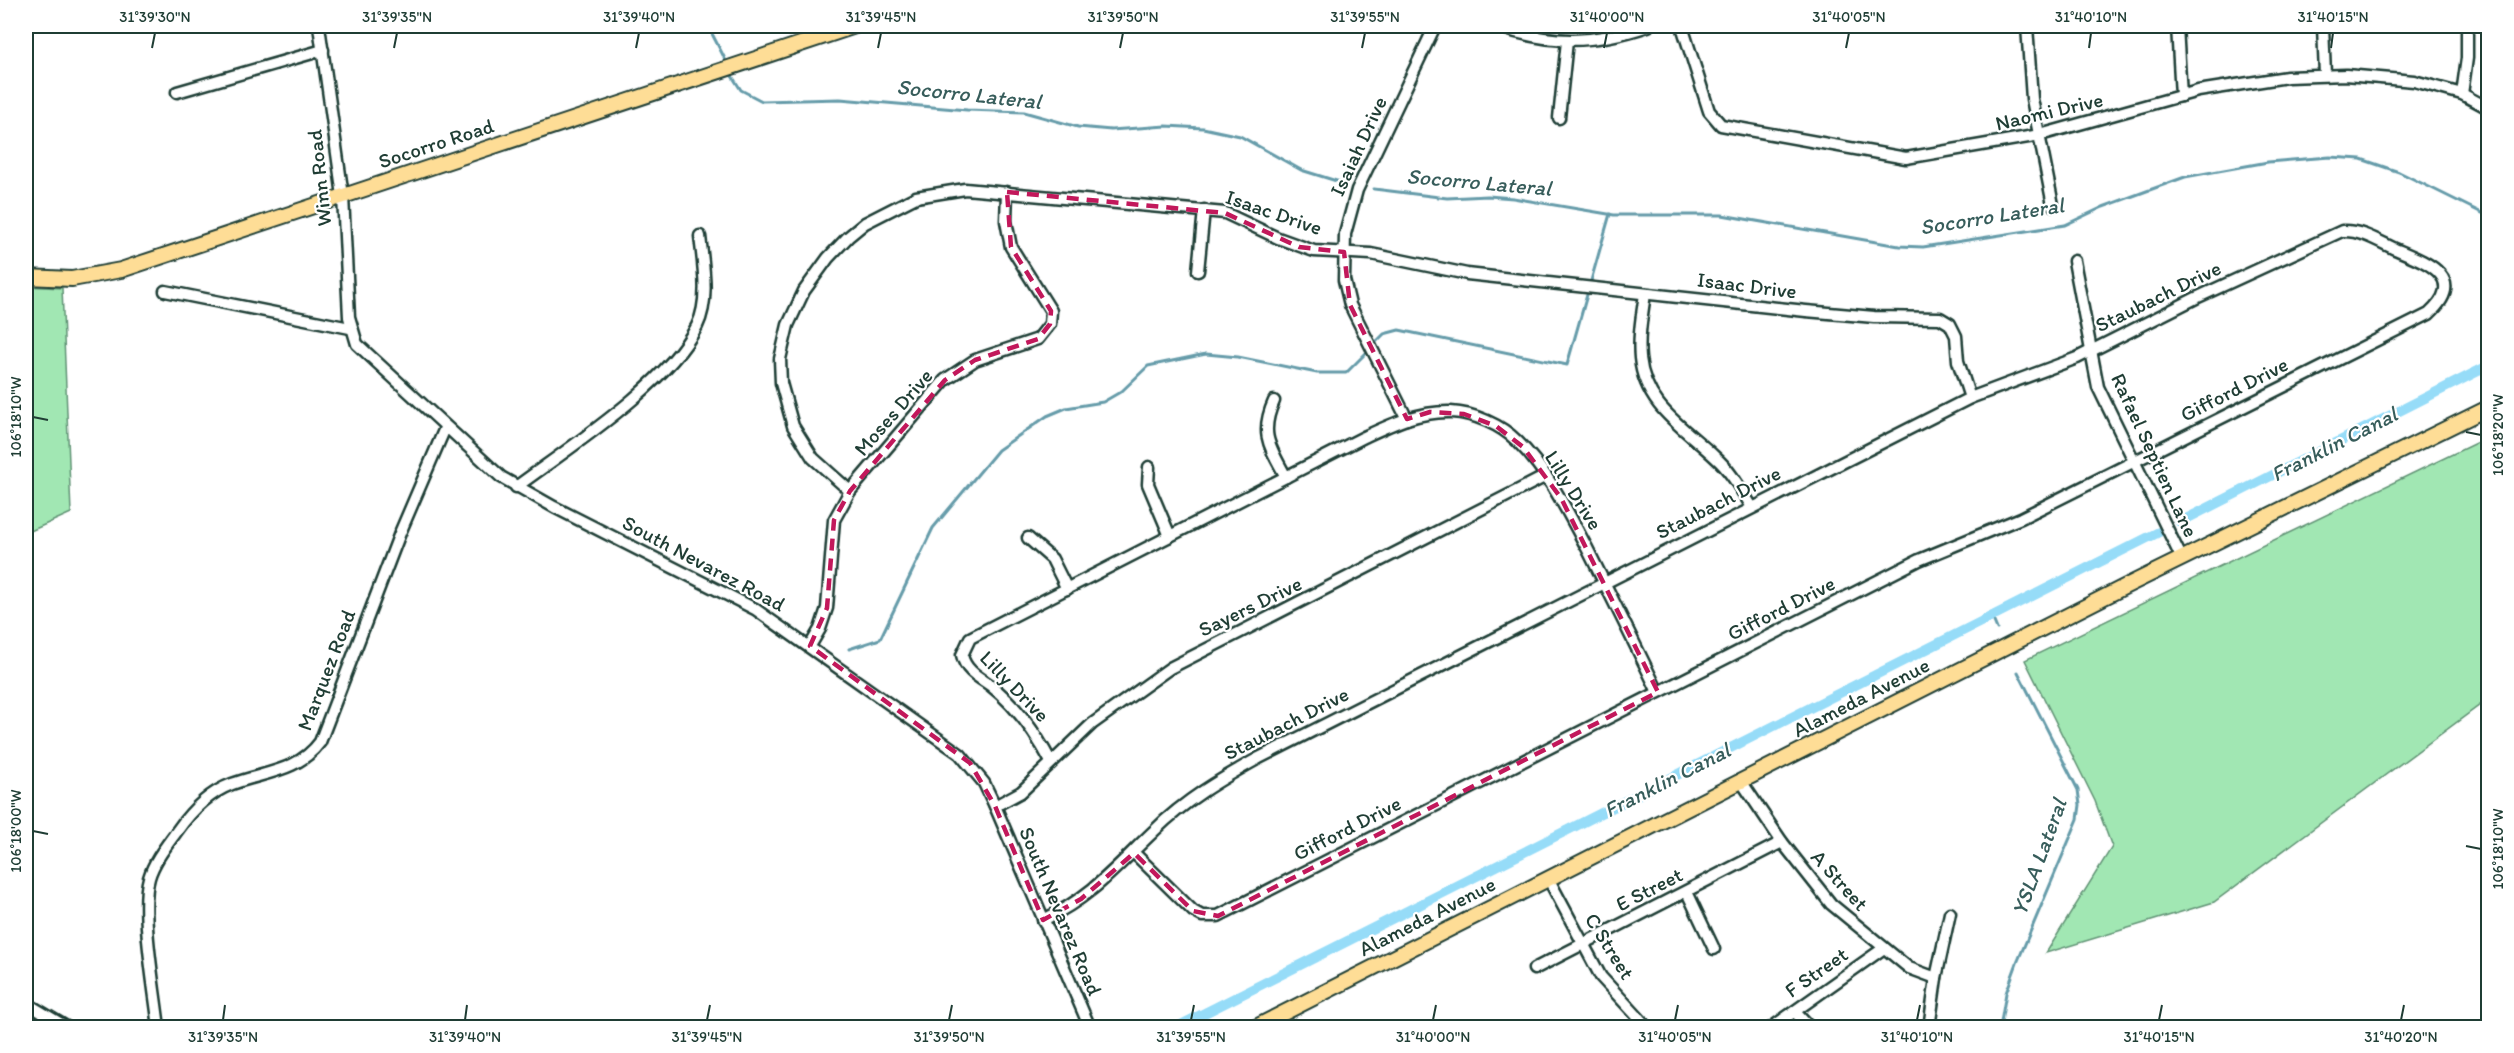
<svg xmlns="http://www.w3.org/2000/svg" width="2514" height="1053" viewBox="0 0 2514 1053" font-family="Itim,sans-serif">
  <rect width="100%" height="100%" fill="#fff"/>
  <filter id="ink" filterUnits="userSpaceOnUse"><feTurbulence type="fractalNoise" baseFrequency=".0167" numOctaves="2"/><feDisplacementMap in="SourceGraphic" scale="12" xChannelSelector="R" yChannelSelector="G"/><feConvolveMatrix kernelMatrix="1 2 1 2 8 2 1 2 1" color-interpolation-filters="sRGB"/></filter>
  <g filter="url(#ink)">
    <!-- green -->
    <g fill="#a1e7b3" stroke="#609274" stroke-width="1.5">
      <path d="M26,286l36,2 9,225 -45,20z"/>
      <path d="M2488,437v262l-274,203 -168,51 66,-106 -17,-46 -70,-141z"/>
    </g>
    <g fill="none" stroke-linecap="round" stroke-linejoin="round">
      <!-- stream -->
      <g stroke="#669caa" stroke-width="3">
        <path d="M708,26l17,33"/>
        <path d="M732,76l9,14 21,11 78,-2 127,11 57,2 54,15 33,3 55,-4 37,2 37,8 61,34 42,13"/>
        <path d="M1374,189l73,9 41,-2 25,2 101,17h108l177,31 24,1 142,-22 38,-18 82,-30 83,-15 62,-5 31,2 38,13 89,44"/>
        <path d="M1374,344l10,-10 15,-4 168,35 43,-151"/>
        <path d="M1992,617l5,12"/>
        <path d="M849,649l31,-10 53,-111 65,-78 49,-34 19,-8 37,-6 19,-11 26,-25 58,-12 32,3 79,16h29l20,-20"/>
        <path d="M2000,1028l6,-35 11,-30 61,-144 2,-14 -2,-15 -60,-118"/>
      </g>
      <!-- canal -->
      <g stroke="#96dcf8" stroke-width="10">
        <path d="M2180,522l308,-156"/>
        <path d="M1175,1028l984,-496"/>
      </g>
      <!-- minor casing -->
      <g stroke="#1f3d34" stroke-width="15">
        <g id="minor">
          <path d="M319,26l24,170 6,121 8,27 144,133 53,30 201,102 205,145 24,29 11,23 95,222"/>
          <path d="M1497,26c52,19 98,18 151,0"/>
          <path d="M1682,26l27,85 12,14 185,33 134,-23 158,-44 89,-14 59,-2 68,6 48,13 26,14"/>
          <path d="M2027,26l5,73 21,106"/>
          <path d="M2177,26l4,70"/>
          <path d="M2323,26l2,49"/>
          <path d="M177,92l146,-42"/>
          <path d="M2462,94l5,-36v-32"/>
          <path d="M1559,118l8,-77"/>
          <path d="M2074,261l24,126 84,172"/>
          <path d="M1198,271l6,-61"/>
          <path d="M165,291l185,37"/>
          <path d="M1645,294c-3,21 -7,43 -5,64 5,49 44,69 76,100 15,13 25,32 36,49"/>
          <path d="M1274,401c-15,33 -4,46 12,76"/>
          <path d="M1407,419l-57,-114 -6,-25 1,-46 12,-44 78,-164"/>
          <path d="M1149,467l-1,17 22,52"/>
          <path d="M516,487c54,-40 151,-102 181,-161 13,-26 6,-62 3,-90"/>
          <path d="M850,491l-37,-33 -20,-32 -12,-43 -1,-24 8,-34 16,-34 24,-33 20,-21 17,-14 51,-26 49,-8 260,24 53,25 36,13 57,3 96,20 339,37 68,6 66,1 10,6 6,12 2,25 12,37"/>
          <path d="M1028,538l24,21 15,30"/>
          <path d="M810,646l10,-17 7,-21 7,-88 16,-29 95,-111 30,-20 63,-21 12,-15 1,-13 -40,-64 -5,-26 1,-29"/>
          <path d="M1051,762c-16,-30 -34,-56 -61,-77 -12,-8 -25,-15 -28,-30l8,-17 394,-201c28,-13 55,-26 87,-25 23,1 50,13 66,29 31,30 50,70 70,107 24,48 48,96 71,144"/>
          <path d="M1741,781l41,61 49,62 78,64 27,10"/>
          <path d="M995,806l26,-14 71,-68 78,-56 376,-192"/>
          <path d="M1548,878l53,99 47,51"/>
          <path d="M1687,892l27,57"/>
          <path d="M1043,920c49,-23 73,-53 111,-89 31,-31 67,-52 105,-73l711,-360 107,-40 119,-60 146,-67c19,-1 36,10 53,18 31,13 74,28 34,65l-408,204 -102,42 -701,356h-16l-9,-5 -59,-58"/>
          <path d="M1534,969l248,-127"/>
          <path d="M26,1003l42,25"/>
          <path d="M1795,1012l15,16"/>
          <path d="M159,1028c-4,-36 -19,-119 -10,-150 5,-17 18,-33 28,-47 14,-20 31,-38 55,-47 32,-12 66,-12 88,-42l80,-209 45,-105"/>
          <path d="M1771,1028l113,-80"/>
          <path d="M1929,1028l7,-50 14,-65"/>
        </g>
      </g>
      <!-- major casing -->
      <g stroke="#1f3d34" stroke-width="18">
        <g id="major">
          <path d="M26,277l46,2 49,-9 734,-244"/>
          <path d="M1254,1028l872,-442 362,-178"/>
        </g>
      </g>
      <!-- minor -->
      <use href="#minor" stroke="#fff" stroke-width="10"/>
      <!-- major -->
      <use href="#major" stroke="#fedd96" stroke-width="14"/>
    </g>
  </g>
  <!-- marked area -->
  <path fill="none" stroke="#c2185b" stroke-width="4.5" stroke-dasharray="12 8" stroke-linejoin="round" d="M1007,192l218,21 74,34 45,5 6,53 57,114 23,-7 34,2 32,12 27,21 38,51 97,194 -440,224 -25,-5 -59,-58 -53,46 -38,21 -48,-114 -25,-43 -160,-117 17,-38 7,-88 16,-29 95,-111 30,-20 63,-21 12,-15 1,-13 -40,-64z"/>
  <!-- ticks -->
  <path fill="none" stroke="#1f3d34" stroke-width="2" d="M152,48l3,-15M394,48l3,-15M636,48l3,-15M878,48l3,-15M1120,48l3,-15M1362,48l3,-15M1604,48l3,-15M1846,48l3,-15M2089,48l2,-15M2331,48l2,-15M33,417l15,3M2466,432l15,3M33,831l15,3M2466,846l15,3M223,1020l2,-15M465,1020l2,-15M707,1020l3,-15M949,1020l3,-15M1191,1020l3,-15M1433,1020l3,-15M1675,1020l3,-15M1917,1020l3,-15M2159,1020l3,-15M2401,1020l3,-15"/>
  <g text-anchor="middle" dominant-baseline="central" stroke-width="4.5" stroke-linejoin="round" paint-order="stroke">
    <!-- street labels -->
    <g font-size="21" fill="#1f3d34" stroke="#fff">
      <text transform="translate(2049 111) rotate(-13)">Naomi Drive</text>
      <text transform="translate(436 143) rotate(-18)">Socorro Road</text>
      <text transform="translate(1358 146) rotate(-65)">Isaiah Drive</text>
      <text transform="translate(319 178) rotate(-96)">Winn Road</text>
      <text transform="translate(1274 212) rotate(19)">Isaac Drive</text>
      <text transform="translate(1747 285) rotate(7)">Isaac Drive</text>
      <text transform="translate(2158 296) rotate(-26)">Staubach Drive</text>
      <text transform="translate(2234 389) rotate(-27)">Gifford Drive</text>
      <text transform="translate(893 412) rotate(-49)">Moses Drive</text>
      <text transform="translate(2155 455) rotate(65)">Rafael Septien Lane</text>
      <text transform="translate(1574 490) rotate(58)">Lilly Drive</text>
      <text transform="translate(1718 502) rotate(-27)">Staubach Drive</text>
      <text transform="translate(704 563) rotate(28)">South Nevarez Road</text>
      <text transform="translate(1250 606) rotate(-26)">Sayers Drive</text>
      <text transform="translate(1781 608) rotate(-27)">Gifford Drive</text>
      <text transform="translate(326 670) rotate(-69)">Marquez Road</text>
      <text transform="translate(1015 686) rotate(46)">Lilly Drive</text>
      <text transform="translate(1861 697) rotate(-27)">Alameda Avenue</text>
      <text transform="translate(1286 723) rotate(-27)">Staubach Drive</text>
      <text transform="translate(1347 828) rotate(-27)">Gifford Drive</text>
      <text transform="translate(1840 880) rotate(48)">A Street</text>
      <text transform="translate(1649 889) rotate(-27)">E Street</text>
      <text transform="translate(1061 911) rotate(67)">South Nevarez Road</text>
      <text transform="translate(1427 916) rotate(-27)">Alameda Avenue</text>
      <text transform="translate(1610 946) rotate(58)">C Street</text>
      <text transform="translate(1816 972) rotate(-35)">F Street</text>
    </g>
    <!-- water labels -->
    <g font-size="22" font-style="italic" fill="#375d5b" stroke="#fff">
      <text transform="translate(969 94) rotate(6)">Socorro Lateral</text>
      <text transform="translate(1479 182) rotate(5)">Socorro Lateral</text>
      <text transform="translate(1992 216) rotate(-9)">Socorro Lateral</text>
      <text transform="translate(2334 444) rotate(-27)">Franklin Canal</text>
      <text transform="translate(1667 780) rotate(-27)">Franklin Canal</text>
      <text transform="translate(2039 857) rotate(-70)">YSLA Lateral</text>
    </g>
  </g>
  <!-- margin -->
  <rect width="2514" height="1053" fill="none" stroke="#fff" stroke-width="66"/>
  <rect x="33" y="33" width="2448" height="987" fill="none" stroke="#1f3d34" stroke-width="2"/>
  <g font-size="15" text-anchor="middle" fill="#1f3d34">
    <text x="155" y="22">31°39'30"N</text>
    <text x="397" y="22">31°39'35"N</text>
    <text x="639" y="22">31°39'40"N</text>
    <text x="881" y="22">31°39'45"N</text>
    <text x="1123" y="22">31°39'50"N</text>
    <text x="1365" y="22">31°39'55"N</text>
    <text x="1607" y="22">31°40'00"N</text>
    <text x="1849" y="22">31°40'05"N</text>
    <text x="2091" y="22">31°40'10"N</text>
    <text x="2333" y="22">31°40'15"N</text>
    <text transform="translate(16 417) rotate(-90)" y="5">106°18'10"W</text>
    <text transform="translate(2498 435) rotate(-90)" y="5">106°18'20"W</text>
    <text transform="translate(16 831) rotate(-90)" y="5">106°18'00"W</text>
    <text transform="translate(2498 849) rotate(-90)" y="5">106°18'10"W</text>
    <text x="223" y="1042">31°39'35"N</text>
    <text x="465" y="1042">31°39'40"N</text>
    <text x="707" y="1042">31°39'45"N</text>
    <text x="949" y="1042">31°39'50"N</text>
    <text x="1191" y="1042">31°39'55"N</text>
    <text x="1433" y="1042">31°40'00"N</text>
    <text x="1675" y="1042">31°40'05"N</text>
    <text x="1917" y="1042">31°40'10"N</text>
    <text x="2159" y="1042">31°40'15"N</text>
    <text x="2401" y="1042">31°40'20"N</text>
  </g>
</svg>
